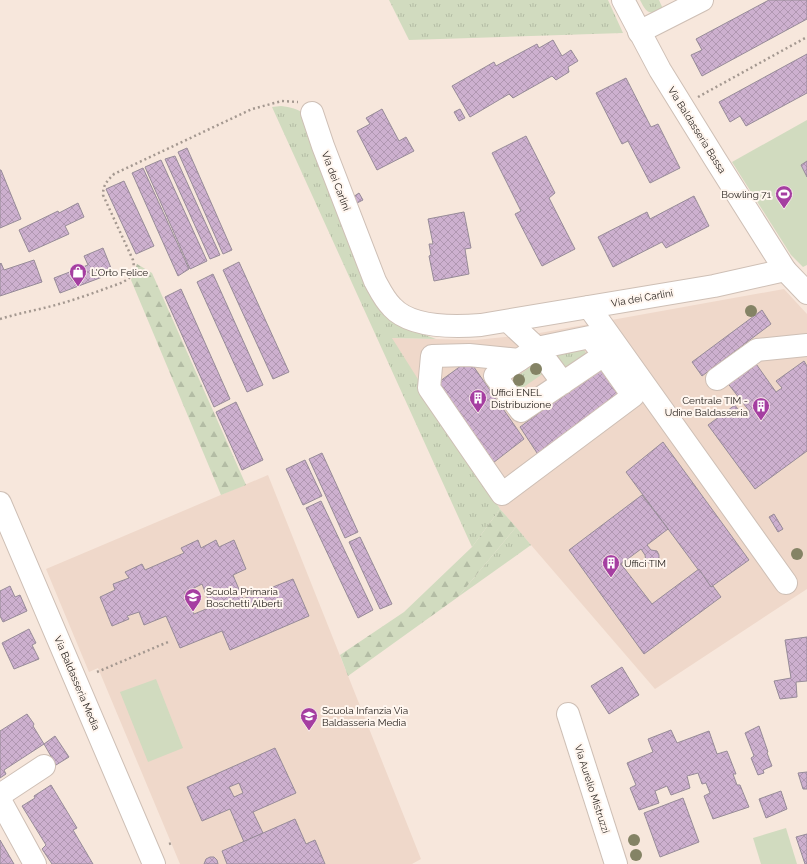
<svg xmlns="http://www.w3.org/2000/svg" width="807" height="864" viewBox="0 0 807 864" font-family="Raleway,sans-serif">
  <defs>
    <pattern id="grass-tufts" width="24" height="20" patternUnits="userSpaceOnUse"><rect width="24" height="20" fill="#d1dbbf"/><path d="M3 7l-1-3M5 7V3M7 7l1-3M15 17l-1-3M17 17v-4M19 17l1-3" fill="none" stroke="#b3bca4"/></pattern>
    <pattern id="forest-firs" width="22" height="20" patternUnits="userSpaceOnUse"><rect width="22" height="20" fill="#d1dbbf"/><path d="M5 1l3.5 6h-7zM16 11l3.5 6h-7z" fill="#b3bca4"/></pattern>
    <pattern id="building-cross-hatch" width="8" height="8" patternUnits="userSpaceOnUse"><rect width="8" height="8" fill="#cdb0cf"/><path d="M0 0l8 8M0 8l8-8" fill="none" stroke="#b097b1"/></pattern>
  </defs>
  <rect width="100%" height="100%" fill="#f7e7dc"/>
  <!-- built -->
  <g fill="#efd8ca">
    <path d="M784,289l23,25v275l-152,100 -155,-180 -109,-171 84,2 59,-6z"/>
    <path d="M268,475l153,384 -9,5h-232l-82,-196 -9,4 -43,-103z"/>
  </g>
  <!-- grass -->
  <g fill="url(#grass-tufts)">
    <path d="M389,0h219l15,33 -214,7z"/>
    <path d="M640,0h19l4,9c-14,6 -16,5 -23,-9z"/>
    <path d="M281,106c10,1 16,3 24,8l70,184 40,33 21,8 -44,-1 108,171 -28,38 -200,-440z"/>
    <path d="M584,350l5,8 -23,16 -15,-19z"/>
    <path d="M537,362l7,11 -26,18 -7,-10z"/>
    <path d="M516,527l15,18 -73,52z"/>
  </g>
  <!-- forest -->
  <g fill="url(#forest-firs)">
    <path d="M137,264l15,9 94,212 -25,10 -90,-215z"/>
    <path d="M500,509l16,18 -58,70 -110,79 -8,-21 64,-43 68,-65z"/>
  </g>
  <!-- pitch -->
  <g fill="#d1dbbf">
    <path d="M807,120v145l-4,2 -12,-12 -59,-93z"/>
    <path d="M156,679l27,69 -35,14 -28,-70z"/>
    <path d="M786,828l11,36h-36l-8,-26z"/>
  </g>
  <!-- building -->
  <g fill="url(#building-cross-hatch)" stroke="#978b98" fill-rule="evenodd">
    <path d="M769,0h38v19l-105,57 -11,-21 11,-5 -6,-11z"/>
    <path d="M553,40l9,16 9,-6 7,11 -10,6 1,5 -13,8 -4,-4 -39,22 -4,-4 -39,23 -18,-31 42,-24 2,4 41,-22 2,4z"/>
    <path d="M807,54v39l-61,33 -6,-10 -10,6 -11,-20z"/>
    <path d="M626,78l25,49 7,-3 22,44 -30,15 -22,-42 -6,3 -26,-51z"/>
    <path d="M382,109l17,32 7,-4 8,14 -37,19 -20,-39 13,-7 -4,-6z"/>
    <path d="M460,109l5,9 -6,3 -5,-9z"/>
    <path d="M526,136l29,57 -6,5 26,51 -33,17 -27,-52 6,-3 -29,-58z"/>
    <path d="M187,148l45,102 -9,4 -45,-102z"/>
    <path d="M175,156l45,99 -10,4 -45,-100z"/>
    <path d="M161,160l46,101 -17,8 -45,-102z"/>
    <path d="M807,161v16l-6,-12z"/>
    <path d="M143,168l46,101 -11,7 -46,-103z"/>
    <path d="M0,170h1l20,49 -21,9z"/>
    <path d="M124,181l30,65 -18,8 -30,-65z"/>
    <path d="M359,193l4,7 -10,5 -3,-6z"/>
    <path d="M694,196l15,30 -43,22 -4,-6 -49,25 -15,-30 49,-25 3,7z"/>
    <path d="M78,203l6,14 -19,9 4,8 -40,18 -10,-22 39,-19 1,2z"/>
    <path d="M464,212l7,36 -6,1 4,25 -35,7 -5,-25 2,-1 -2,-11h4l-5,-25z"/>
    <path d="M103,248l10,25 -53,20 -6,-15 34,-13 -4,-9z"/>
    <path d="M34,260l8,22 -42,14v-32l1,-1 3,7z"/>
    <path d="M239,262l50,110 -16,7 -50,-109z"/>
    <path d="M213,274l50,111 -16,7 -50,-110z"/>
    <path d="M181,289l49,110 -16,8 -49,-110z"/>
    <path d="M762,310l9,14 -69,52 -10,-14z"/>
    <path d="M469,360l55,79 -35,27 -57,-79z"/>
    <path d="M754,361l22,31 6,-4 -6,-7 28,-20 3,5v85l-52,38 -47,-64 27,-20 8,12 7,-5 -24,-31z"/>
    <path d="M604,364l21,29 -86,63 -19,-29z"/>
    <path d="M236,402l27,58 -21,10 -26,-58z"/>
    <path d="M663,442l86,118 -38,27 -85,-115z"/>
    <path d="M322,453l36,79 -13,6 -36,-79z"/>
    <path d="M305,460l17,36 -19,9 -17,-36z"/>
    <path d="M642,495l26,34 -21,16 4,5 6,1 2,4v4l-2,4 -5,1 -6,-2 -1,-7 -4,-6 -20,15 31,40 47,-35 12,18 2,-1 8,11 -77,57 -75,-104z"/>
    <path d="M321,501l52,109 -15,8 -52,-110z"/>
    <path d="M774,514l9,15 -5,3 -9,-15z"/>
    <path d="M360,537l32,67 -12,5 -31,-67z"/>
    <path d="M198,540l3,8 15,-8 3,7 15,-7 12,29 -13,6 10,24 50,-20 16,37 -79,34 -8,-19 -42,17 -14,-32 -22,9 -5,-13 -12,4 2,3 -17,7 -12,-29 15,-7 -2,-6 16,-6 -4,-6 17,-8 3,6 39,-17 -3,-5zM202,584l9,23 -17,7 -10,-21z"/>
    <path d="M10,586l5,11 5,-2 7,16 -24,11 -3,-6v-25z"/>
    <path d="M29,629l7,14 -4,2 7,14 -25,10 -12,-26z"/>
    <path d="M807,637v44l-11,1 1,15 -17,2 -6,-18 17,-3 -6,-38z"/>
    <path d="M622,667l17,28 -30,19 -18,-28z"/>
    <path d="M27,714l7,10 -1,2 11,18 11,-8 14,21 -13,8 -12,-21 -40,26 2,4 -6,4v-47z"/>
    <path d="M759,726l9,26 -1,1 5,13 -9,4 1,3 -6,2 -7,-17 3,-2 -9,-23z"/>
    <path d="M671,730l6,13 32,-12 8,23 10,-3 9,23h-3l4,11h3l9,22 -36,12 -9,-23 6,-3 -4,-10 -4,1 -4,-11 -11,3 3,12 -19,7 -4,-9 -12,5 4,12 -20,7 -9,-22 6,-3 -9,-22 26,-11 -5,-13z"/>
    <path d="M275,748l21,45 -43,19 10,21 -19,9 -14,-33 -28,12 -15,-34zM239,783l4,10 -9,4 -5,-10z"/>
    <path d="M807,772v17h-4l-5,-16z"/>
    <path d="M51,785l26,43 -4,2 20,34h-41l-10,-15 4,-4 -24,-39 13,-8 -1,-2z"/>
    <path d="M781,791l6,18 -21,9 -7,-19z"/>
    <path d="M683,798l16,44 -39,15 -16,-44z"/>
    <path d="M295,819l11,25 9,-4 10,24h-98l-5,-13z"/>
    <path d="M807,834v30h-2l-9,-27z"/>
    <path d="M0,840l14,24h-14z"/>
    <path d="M210,857h4l3,3 1,4h-14l2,-5z"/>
  </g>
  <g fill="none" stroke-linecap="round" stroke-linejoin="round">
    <!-- minor casing -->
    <g stroke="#cebfb5" stroke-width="24">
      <g id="minor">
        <path d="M623,0l37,70 55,89 70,111 22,23"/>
        <path d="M639,32l63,-32"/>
        <path d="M312,113l11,33 52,135c5,9 9,18 17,26 19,21 63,20 89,18l233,-39 71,-16"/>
        <path d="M589,307l197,276"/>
        <path d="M508,321l29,27 -42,28 26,35 83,-56 -14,-18 -53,11 26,35"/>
        <path d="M519,360l-50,-5 -37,1 -3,32 73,106 131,-98 -29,-41"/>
        <path d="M717,379l40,-29 50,-5"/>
        <path d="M0,503l154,361"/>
        <path d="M568,714l48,150"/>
        <path d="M0,795l44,-29"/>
        <path d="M0,800l35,64"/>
      </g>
    </g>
    <!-- path -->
    <g stroke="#a49890" stroke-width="2.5" stroke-dasharray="2 3" stroke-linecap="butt">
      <path d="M698,97l109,-60"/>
      <path d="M0,319c16,-5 32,-8 48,-12 20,-5 40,-12 59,-19 8,-3 17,-5 23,-11 5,-4 4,-11 3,-17l-30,-65c0,-10 4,-14 11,-21l138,-65 30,-8 16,1"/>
      <path d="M97,672l71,-30"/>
      <path d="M169,844l3,-1"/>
    </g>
    <!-- minor -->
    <use href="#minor" stroke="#fff" stroke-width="22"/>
  </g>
  <!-- trees -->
  <g fill="#848365">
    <circle cx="751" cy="311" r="6"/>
    <circle cx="536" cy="369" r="6"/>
    <circle cx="519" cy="380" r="6"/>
    <circle cx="797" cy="554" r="6"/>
    <circle cx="634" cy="840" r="6"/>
    <circle cx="636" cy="855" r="6"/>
  </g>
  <!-- icons -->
  <defs>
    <g id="stadium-pin" transform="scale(0.9)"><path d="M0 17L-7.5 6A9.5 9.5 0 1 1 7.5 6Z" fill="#a53ea1" stroke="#fff6ef"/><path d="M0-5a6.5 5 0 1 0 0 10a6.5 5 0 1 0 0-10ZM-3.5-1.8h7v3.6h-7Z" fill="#fff"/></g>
    <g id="shop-pin" transform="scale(0.9)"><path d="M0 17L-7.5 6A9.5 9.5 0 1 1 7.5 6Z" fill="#a53ea1" stroke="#fff6ef"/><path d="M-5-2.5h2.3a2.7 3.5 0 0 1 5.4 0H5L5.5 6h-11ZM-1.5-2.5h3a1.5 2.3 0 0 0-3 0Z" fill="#fff"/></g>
    <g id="building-pin" transform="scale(0.9)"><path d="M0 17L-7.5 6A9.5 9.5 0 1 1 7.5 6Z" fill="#a53ea1" stroke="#fff6ef"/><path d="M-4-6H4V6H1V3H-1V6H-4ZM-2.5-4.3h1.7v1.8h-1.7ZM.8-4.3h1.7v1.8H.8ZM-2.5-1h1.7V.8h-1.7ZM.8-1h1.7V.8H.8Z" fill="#fff"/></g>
    <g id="school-pin" transform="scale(0.9)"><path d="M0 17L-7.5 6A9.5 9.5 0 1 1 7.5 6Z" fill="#a53ea1" stroke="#fff6ef"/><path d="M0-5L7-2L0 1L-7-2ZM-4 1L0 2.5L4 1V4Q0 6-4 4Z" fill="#fff"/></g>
  </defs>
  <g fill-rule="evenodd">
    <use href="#stadium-pin" x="784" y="194"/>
    <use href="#shop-pin" x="78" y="272"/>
    <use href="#building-pin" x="478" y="398"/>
    <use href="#building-pin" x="761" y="406"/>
    <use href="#building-pin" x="611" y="563"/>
    <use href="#school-pin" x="193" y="597"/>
    <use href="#school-pin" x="309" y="716"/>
  </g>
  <g text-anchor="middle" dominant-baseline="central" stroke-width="4" stroke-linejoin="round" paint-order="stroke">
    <!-- street labels -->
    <g font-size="10" fill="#29231f" stroke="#fff6ef">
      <text transform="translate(697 130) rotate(58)">Via Baldasseria Bassa</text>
      <text transform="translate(336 181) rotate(69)">Via dei Carlini</text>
      <text transform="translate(642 298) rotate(-10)">Via dei Carlini</text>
      <text transform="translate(77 683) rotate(67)">Via Baldasseria Media</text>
      <text transform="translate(592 789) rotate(72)">Via Aurelio Mistruzzi</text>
    </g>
    <!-- poi labels -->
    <g font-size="10" fill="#29231f" stroke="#fff6ef" text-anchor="start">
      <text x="771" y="194" text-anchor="end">Bowling 71</text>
      <text x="91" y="272">L'Orto Felice</text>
      <text x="491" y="392">Uffici ENEL<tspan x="491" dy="12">Distribuzione</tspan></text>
      <text x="748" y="400" text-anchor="end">Centrale TIM -<tspan x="748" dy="12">Udine Baldasseria</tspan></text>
      <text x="624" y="563">Uffici TIM</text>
      <text x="206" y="591">Scuola Primaria<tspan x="206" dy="12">Boschetti Alberti</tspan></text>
      <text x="322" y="710">Scuola Infanzia Via<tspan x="322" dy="12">Baldasseria Media</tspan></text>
    </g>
  </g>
</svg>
